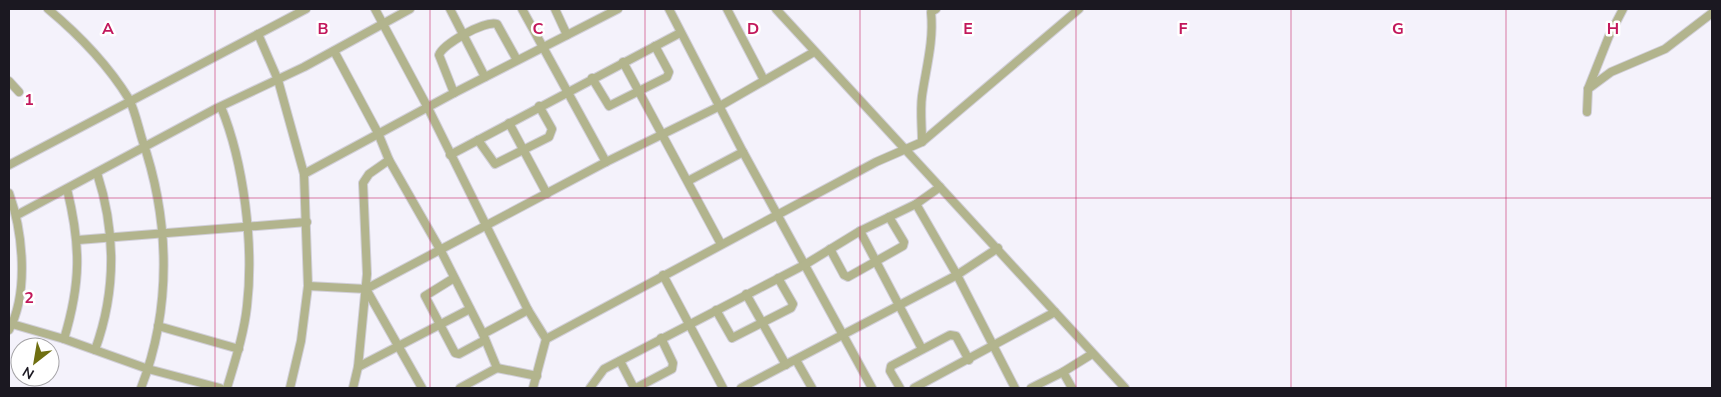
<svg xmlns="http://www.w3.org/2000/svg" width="1721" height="397" viewBox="0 0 1721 397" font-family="'Nunito Sans',sans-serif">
  <rect width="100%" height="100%" fill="#f4f2fb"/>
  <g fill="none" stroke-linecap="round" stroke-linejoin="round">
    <!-- minor casing -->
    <g stroke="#d1cfd8" stroke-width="10">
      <g id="minor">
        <path d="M48,9c30,25 60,56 81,90 6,12 9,27 13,40 28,81 30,169 -1,249"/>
        <path d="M375,9l53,99 100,202 18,29 -13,49"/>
        <path d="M450,9l35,68"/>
        <path d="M522,9l84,153"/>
        <path d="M555,9l12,26"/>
        <path d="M669,9l74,143 129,236"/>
        <path d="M727,9l37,71"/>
        <path d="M776,9l349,379"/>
        <path d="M258,34l20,46 26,94 4,112 -7,55 -11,47"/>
        <path d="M334,51l44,82 11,27 52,91 42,83 14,34"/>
        <path d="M623,62l98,182"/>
        <path d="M592,78l17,28 58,-29 2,-5 -14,-26"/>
        <path d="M9,81l10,11"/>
        <path d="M1588,89l23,-17 54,-23 47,-36"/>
        <path d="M454,93l-15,-38c4,-11 46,-35 58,-31l20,36"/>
        <path d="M221,107c23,56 33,138 26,199 -3,28 -12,55 -20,82"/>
        <path d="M1587,112l1,-23 21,-53 14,-27"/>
        <path d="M509,123l38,71"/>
        <path d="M478,140l17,24 54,-27 3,-8 -13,-23"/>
        <path d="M922,142c0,-15 -2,-31 0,-46 4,-28 12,-55 9,-84l5,-3"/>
        <path d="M450,155l230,-122"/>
        <path d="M9,165l297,-156"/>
        <path d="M304,174l150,-81 164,-84"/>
        <path d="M688,181l55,-29"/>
        <path d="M9,193c14,39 20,99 0,137"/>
        <path d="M916,204l41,71 58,113"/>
        <path d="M17,215l200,-107 87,-41 106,-58"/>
        <path d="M860,231l62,118"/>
        <path d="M78,240l229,-18"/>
        <path d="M830,249l14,26 4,2 55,-31 1,-4 -15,-25"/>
        <path d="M663,275l60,113"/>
        <path d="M454,278l-29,18 30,57 4,1 26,-14"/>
        <path d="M308,286l58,3 240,-127 114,-56 94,-54"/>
        <path d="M366,289l56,99"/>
        <path d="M746,294l40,71"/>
        <path d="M716,310l16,28 59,-30 2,-4 -15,-26"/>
        <path d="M12,324l52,15 84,30 72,19"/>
        <path d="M158,326l81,23"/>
        <path d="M483,334l45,-24"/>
        <path d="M64,339c17,-56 17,-93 3,-150"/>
        <path d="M546,339l330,-177 46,-20 157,-133"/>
        <path d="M95,350c21,-58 21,-118 2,-177"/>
        <path d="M796,360l16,28"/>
        <path d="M620,361l14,27"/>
        <path d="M358,367l112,-58"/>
        <path d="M1063,372l9,16"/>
        <path d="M353,388l5,-21 9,-93 -4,-91 6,-9 20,-14"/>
        <path d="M460,388l37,-20 40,8"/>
        <path d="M590,388l14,-19 202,-105 54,-33 56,-27 24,-17"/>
        <path d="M636,388l36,-19 1,-6 -12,-25"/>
        <path d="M741,388l216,-113 41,-27"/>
        <path d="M900,388l-10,-17 1,-5 59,-31 6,1 13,24"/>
        <path d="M914,388l141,-76"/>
        <path d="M1031,388l32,-16 29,-18"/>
      </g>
    </g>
    <!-- minor -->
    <use href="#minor" stroke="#b2b48d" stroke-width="8"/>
  </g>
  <!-- grid -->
  <path fill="none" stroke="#c2185b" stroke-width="1" stroke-opacity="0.55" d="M215,9v379M430,9v379M645,9v379M860,9v379M1076,9v379M1291,9v379M1506,9v379M9,198h1703"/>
  <g font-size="16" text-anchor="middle" font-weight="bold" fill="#c2185b" stroke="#fff" stroke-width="5" stroke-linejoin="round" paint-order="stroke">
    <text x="108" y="34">A</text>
    <text x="323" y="34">B</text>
    <text x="538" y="34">C</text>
    <text x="753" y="34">D</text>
    <text x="968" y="34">E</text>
    <text x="1183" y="34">F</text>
    <text x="1398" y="34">G</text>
    <text x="1613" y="34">H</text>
    <text x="29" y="105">1</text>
    <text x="29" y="303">2</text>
  </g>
  <!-- border -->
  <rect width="1721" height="397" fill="none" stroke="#1b1821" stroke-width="20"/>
  <!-- north arrow -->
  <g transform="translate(35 362) rotate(211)"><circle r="24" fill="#ffffff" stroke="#a4a3a6"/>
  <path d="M0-4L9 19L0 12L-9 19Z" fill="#6f6f11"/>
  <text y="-8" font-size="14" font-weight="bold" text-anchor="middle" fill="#1b1821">N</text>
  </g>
</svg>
